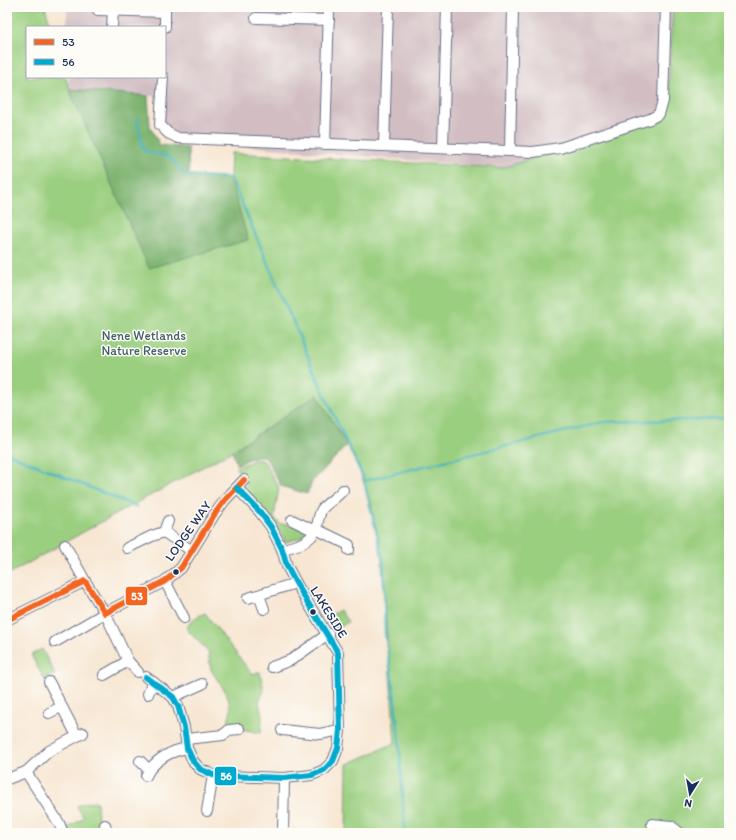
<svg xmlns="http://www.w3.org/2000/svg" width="736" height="840" viewBox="0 0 736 840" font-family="Itim,sans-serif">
  <rect width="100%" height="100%" fill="#fdfcf7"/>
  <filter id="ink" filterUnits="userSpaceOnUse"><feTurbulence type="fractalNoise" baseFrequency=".025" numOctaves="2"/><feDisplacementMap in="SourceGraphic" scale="8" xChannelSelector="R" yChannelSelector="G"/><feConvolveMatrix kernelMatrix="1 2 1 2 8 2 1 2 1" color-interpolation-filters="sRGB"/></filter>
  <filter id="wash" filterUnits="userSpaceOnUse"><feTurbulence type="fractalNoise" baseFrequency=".012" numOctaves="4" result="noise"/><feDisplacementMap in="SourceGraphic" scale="16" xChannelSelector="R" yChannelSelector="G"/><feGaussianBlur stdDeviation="0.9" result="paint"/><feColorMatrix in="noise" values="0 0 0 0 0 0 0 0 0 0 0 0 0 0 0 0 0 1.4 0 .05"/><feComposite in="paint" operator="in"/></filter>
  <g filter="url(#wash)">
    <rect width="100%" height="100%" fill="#f7e6d1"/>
    <!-- industrial -->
    <path fill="#d2bec2" d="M67,7h606l-6,110 -165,51 -339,-29 -1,-42 -93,-8v-12h96v-50h-98z"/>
    <!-- green -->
    <g fill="#9bcf80" stroke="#5b7f6f">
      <path d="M7,7h38l6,20h-24v50h39l3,12 120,86 41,3 1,-25 271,15 165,-51 6,-110h56v826h-383l1,-69 48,-21 -14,-191 -10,-49 -15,-42 -39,-66 -85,56 -138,75 -87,49z"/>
      <path d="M256,459l8,2 15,27 -5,30 7,6h11l15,8 -7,6 -14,4 -13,-21 -9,-12 -20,-19 3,-7 -11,-15z"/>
      <path d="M340,610l8,12 -14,9 -8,-13z"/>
      <path d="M205,613l47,61 8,-2 4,19 -5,10 3,15 -1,17 -34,-7 4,-17 -4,-15 -16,-24 -3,-19 -21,-21c2,-10 9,-13 18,-17z"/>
      <path d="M42,649l13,25 -11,5 -13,-24z"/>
      <path d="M97,802l2,31h-33l-2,-3 20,-12 -7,-12 7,-3z"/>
    </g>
    <!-- forest -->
    <g fill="#7cb26e" stroke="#4c7066">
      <path d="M69,89l79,7 2,31 10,18 28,3 1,27 41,3 18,62 -99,28z"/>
      <path d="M317,395l30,50 -35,37 -5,12 -26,-8 -16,-30h-10l-18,9 -5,-14z"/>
    </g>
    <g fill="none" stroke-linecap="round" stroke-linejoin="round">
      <!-- stream -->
      <g stroke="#43b3b9" stroke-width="2.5">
        <path d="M137,118l7,33 26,6 15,18 46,3 94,218 38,81 21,86 1,70 9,60 5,46 6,94"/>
        <path d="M7,453l130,54"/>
        <path d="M364,481l239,-59 126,-3"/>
      </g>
    </g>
  </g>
  <g filter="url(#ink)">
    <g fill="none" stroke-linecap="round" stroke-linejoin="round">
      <!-- minor casing -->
      <g stroke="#686f86" stroke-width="12">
        <g id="minor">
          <path d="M98,10l67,2"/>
          <path d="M256,18l73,2"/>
          <path d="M112,27l1,-17"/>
          <path d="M165,27v-20"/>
          <path d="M163,77l-3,48 8,8 10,5 355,14 27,-4 90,-29 9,-5 4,-13 3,-94"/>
          <path d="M325,144l4,-137"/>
          <path d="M384,146l4,-139"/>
          <path d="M443,148l4,-141"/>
          <path d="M510,151l3,-144"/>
          <path d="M292,520l23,11"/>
          <path d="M316,529l33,16v5"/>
          <path d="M164,532l4,-11"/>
          <path d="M65,545l20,36"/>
          <path d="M127,548l25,-12 12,-4 28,19"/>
          <path d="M282,549c14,-3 29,-6 35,-22 1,-6 2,-13 5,-18 6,-7 14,-11 21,-19"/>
          <path d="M165,581l19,37"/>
          <path d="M259,595l5,14"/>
          <path d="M248,598l48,-15"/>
          <path d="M7,620l78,-39 20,32 60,-32 16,-13 33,-53 11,-15 19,-20"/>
          <path d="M55,642l50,-29 23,48 10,11"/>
          <path d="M272,667l19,-7 37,-26"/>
          <path d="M104,675l24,-14"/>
          <path d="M146,677l27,20 5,9 6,21 3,21 6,13 7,8 13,6 11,1 60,2 28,-3 12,-5 9,-9 5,-13 2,-18 -2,-77 -42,-70 -9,-17 -5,-17 -11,-22 -11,-15 -23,-24"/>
          <path d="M49,682l28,54"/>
          <path d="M148,694l5,-12"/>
          <path d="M173,697l29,-13"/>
          <path d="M49,713l12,-6"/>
          <path d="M282,730l38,4 20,-4"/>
          <path d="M186,739l37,-4 6,-5 10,-1"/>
          <path d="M140,761l9,9 -3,6"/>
          <path d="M149,770c11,-13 22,-19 38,-22"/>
          <path d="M26,772l33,51 4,10"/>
          <path d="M7,779l19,-7 23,-21 34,-18"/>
          <path d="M207,811l6,-36"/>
          <path d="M652,824l19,2 9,7"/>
          <path d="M105,825l2,8"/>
          <path d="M283,833l1,-55"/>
        </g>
      </g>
      <!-- minor -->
      <use href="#minor" stroke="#fff" stroke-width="10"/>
      <!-- bus-1 casing -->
      <g stroke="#fdfcf7" stroke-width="9">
        <path id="bus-1" d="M7,620l78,-39 20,32 60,-32 16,-13 33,-53 11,-15 19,-20"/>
      </g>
      <!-- bus-2 casing -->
      <g stroke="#fdfcf7" stroke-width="9">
        <path id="bus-2" d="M146,677l27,20 5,9 6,21 3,21 6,13 7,8 13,6 11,1 60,2 28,-3 12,-5 9,-9 5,-13 2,-18 -2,-77 -42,-70 -9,-17 -5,-17 -11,-22 -11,-15 -23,-24"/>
      </g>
      <!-- bus-1 -->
      <use href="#bus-1" stroke="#f26522" stroke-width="6"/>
      <!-- bus-2 -->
      <use href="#bus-2" stroke="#00a9ce" stroke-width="6"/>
    </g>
  </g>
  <!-- markers -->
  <g fill="#1b2f5e" stroke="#fdfcf7" stroke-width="1.5">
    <circle cx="176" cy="572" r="3.5"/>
    <circle cx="313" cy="612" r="3.5"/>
  </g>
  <g text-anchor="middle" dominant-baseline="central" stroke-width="3" stroke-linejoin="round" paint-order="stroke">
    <!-- park labels -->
    <g font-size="13" fill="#415f68" stroke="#fdfcf7">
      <text x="144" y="335">Nene Wetlands<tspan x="144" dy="15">Nature Reserve</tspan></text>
    </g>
    <!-- street labels -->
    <g font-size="13" fill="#1b2f5e" stroke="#fdfcf7">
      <text transform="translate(188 531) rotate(-55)">LODGE WAY</text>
      <text transform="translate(329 612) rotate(58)">LAKESIDE</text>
    </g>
  </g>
  <g stroke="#fdfcf7" stroke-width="1.5">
    <rect x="125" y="586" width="23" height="20" rx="4" fill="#f26522"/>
    <rect x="214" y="766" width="23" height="20" rx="4" fill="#00a9ce"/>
  </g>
  <g font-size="11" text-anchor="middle" font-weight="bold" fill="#fff">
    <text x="137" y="600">53</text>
    <text x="226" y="780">56</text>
  </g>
  <!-- margin -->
  <rect width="736" height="840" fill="none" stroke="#fdfcf7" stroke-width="24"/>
  <!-- legend -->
  <rect x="26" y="26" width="140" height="52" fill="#fdfcf7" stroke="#a3aaba"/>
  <rect x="34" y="39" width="20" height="6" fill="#f26522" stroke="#a3aaba"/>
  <text x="62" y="46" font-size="12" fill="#1b2f5e">53</text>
  <rect x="34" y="59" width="20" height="6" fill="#00a9ce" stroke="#a3aaba"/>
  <text x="62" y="66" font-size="12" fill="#1b2f5e">56</text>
  <!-- north arrow -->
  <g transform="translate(690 794) rotate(191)" stroke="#fdfcf7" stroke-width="3" paint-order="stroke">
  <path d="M0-3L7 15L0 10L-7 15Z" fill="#1b2f5e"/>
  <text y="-6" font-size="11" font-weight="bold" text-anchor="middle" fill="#1b2f5e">N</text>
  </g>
</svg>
